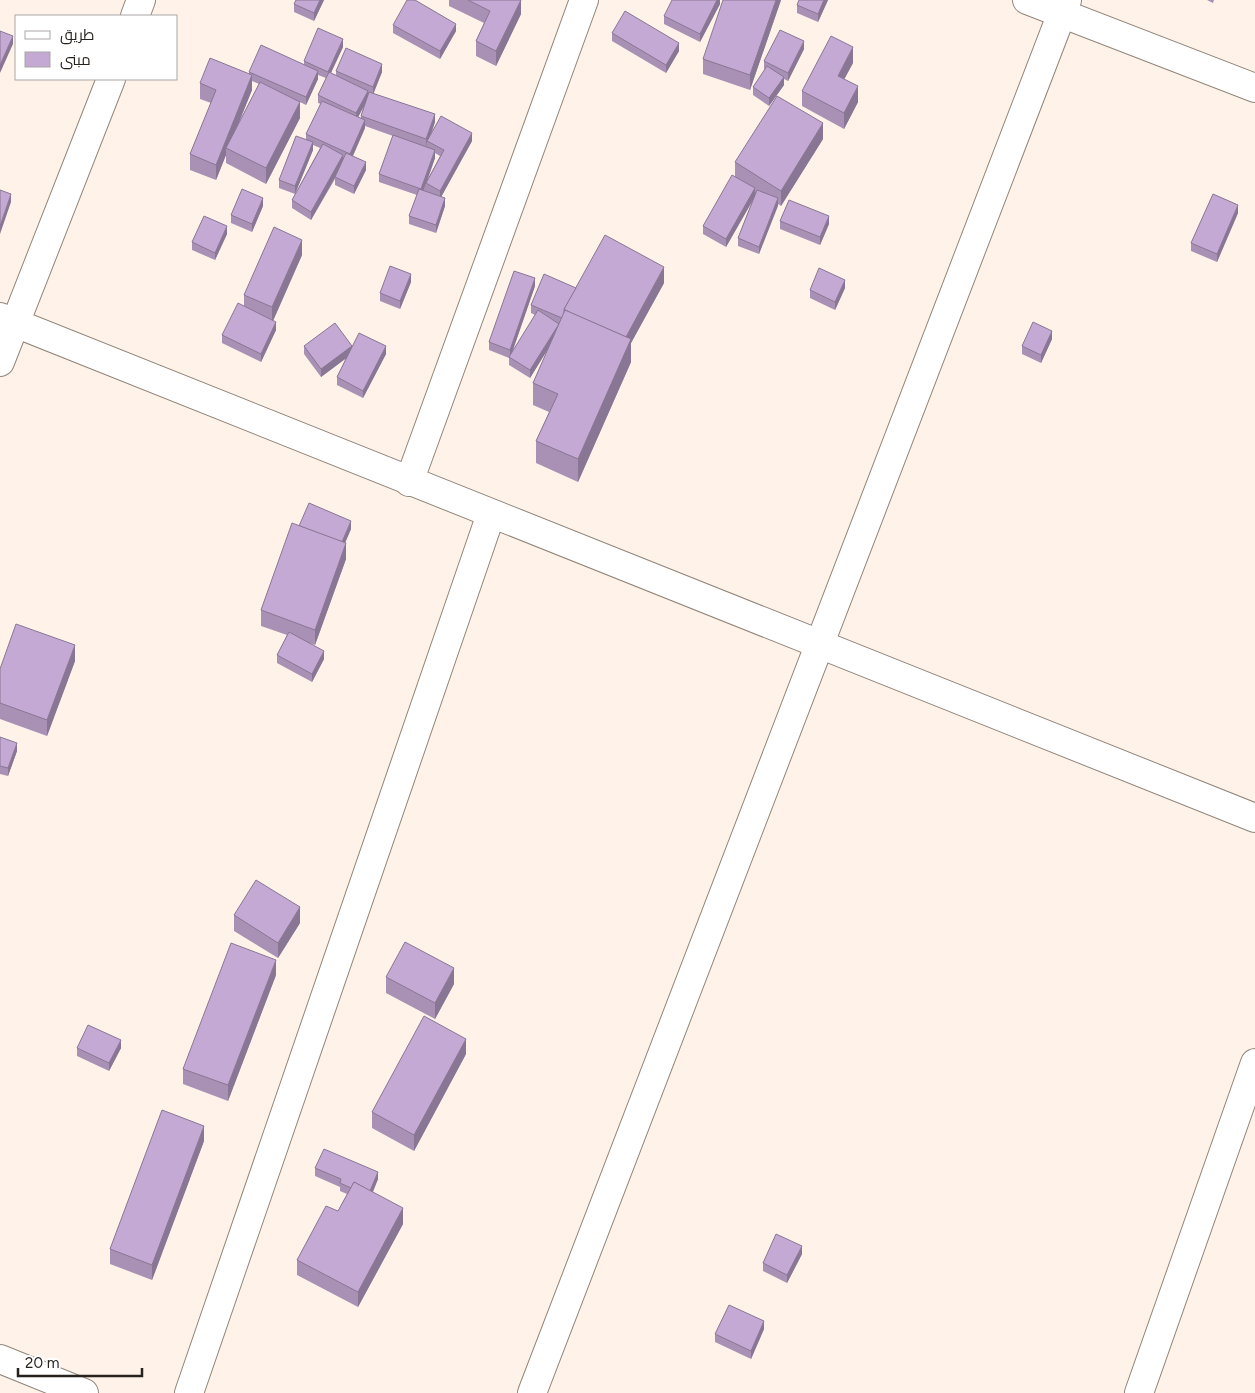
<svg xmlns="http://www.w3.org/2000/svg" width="1255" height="1393" viewBox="0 0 1255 1393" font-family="Figtree,Cairo,sans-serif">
  <rect width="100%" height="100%" fill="#fff3e9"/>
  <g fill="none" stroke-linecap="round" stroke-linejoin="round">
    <!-- street casing -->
    <g stroke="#92857a" stroke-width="30">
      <g id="street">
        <path d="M1027,0l228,88"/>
        <path d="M135,16l6,-16"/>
        <path d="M0,317l1255,501"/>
        <path d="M0,362l111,-283"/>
        <path d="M409,482l175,-482"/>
        <path d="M0,1359l84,34"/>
        <path d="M189,1393l302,-879"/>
        <path d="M532,1393l535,-1393"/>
        <path d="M1139,1393l116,-330"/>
      </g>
    </g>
    <!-- street -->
    <use href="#street" stroke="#fff" stroke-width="28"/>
  </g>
  <!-- wall -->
  <g fill="#a991b6" fill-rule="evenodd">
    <path d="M324,0l-10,21 -20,-9v-8z"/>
    <path d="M449,0h72v14l-25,52 -20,-10v-15l8,-18 -35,-17z"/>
    <path d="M720,0v4l-20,38 -36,-18v-8z"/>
    <path d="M781,0l-31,90 -47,-16v-15z"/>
    <path d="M828,0l-10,22 -21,-9v-8z"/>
    <path d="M1207,0h7l-1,3z"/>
    <path d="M393,25l63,6 -16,28 -47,-26z"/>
    <path d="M612,33l67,18 -13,22 -54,-32z"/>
    <path d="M343,47l-12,26 5,2v-4l46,1 -9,21 62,29 -4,13 41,6 -31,56 4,9 -9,27 -27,-9v-8l8,-21 -38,-13v-8l14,-38 -28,-10v2l-12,28 13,14 -12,24 -19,-9v-6l-24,41 -19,-12v-8l28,-52 -7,-3v5l-18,44 -16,-6v-8l27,-41v-5l15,-30 -3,-1v-8l8,-17 -8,-3v4l-12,26 -6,-3v16l-34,66 -40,-21v-8l-10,25 -26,-10v-16l21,-51 -11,-4v-16l49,-9v-2l55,-8v-3zM252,81l7,3 -21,41 14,-35zM365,103l-4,13v2l-3,-1zM435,153l5,3 -12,23 7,-21z"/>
    <path d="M804,49l-16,32 -4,-2v6l-15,21 -16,-11v-8l12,-17 -1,-1v-8z"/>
    <path d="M853,63l-9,16 14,23 -14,27 -42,-23v-15z"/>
    <path d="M823,139l-42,67 -3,-2 -19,50 -21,-8v-8l14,-36 -26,45 -23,-13v-8l32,-49v-15z"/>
    <path d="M263,206l-11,26 -21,-9v-8z"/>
    <path d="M1238,213l-21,49 -26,-11v-8z"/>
    <path d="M780,221l49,3 -9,21 -40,-16z"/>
    <path d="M227,234l-12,26 -23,-10v-8z"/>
    <path d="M302,255l-29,66 3,9 -15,32 -39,-19v-8l22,-29v-11z"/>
    <path d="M411,282l-11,27 -20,-8v-8z"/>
    <path d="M664,283l-33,60v19l-53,120 -42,-19v-22l13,-29 -16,-7v-22l15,-34 -18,29 -21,-13v-7l-20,-8v-8l46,-56 -23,67 23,-38 -4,-2v-8l45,-17z"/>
    <path d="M845,288l-10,22 -25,-12v-8z"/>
    <path d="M1052,339l-11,24 -19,-9v-8z"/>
    <path d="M304,346l48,1 34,7 -23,44 -26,-13v-8l9,-19 -25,19 -17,-23z"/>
    <path d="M351,529l-6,14 1,16 -31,86 -6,-2 15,16 -12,23 -35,-19v-8l10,-20 -26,-9v-16z"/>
    <path d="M75,661l-28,75 -47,-17v-50z"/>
    <path d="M0,738l17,13 -9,25 -8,-2z"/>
    <path d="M234,915l66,8 -22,35 -44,-27z"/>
    <path d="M276,975l-48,126 -45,-17v-15z"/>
    <path d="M386,977l68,7 -19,35 -49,-26z"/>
    <path d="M77,1048h44l-12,23 -32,-15z"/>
    <path d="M466,1054l-52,97 -42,-23v-16z"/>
    <path d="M204,1141l-52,139 -42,-16v-15z"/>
    <path d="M315,1168l63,11 -5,13 30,32 -45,83 -61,-32v-15l41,-49 9,-17 -7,-3v-4l-25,-11z"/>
    <path d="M802,1254l-15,29 -24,-12v-8z"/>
    <path d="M764,1329l-13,30 -36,-17v-8z"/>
  </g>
  <!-- shaded-wall -->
  <g fill="#897694">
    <path d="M320,0h4l-10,21v-8z"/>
    <path d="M521,0v14l-25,52v-15z"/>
    <path d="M717,0h3v4l-20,38v-8z"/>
    <path d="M776,0h5l-31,90v-15z"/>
    <path d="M824,0h4l-10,22v-8z"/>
    <path d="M456,24v7l-16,28v-8z"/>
    <path d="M13,36v8l-13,29v-8z"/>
    <path d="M343,39v8l-15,32v-7z"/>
    <path d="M804,41v8l-16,32v-8z"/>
    <path d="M679,43v8l-13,22v-8z"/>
    <path d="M853,47v16l-15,28v-15z"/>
    <path d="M382,64v8l-9,23v-8z"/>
    <path d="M318,71v8l-12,26v-8z"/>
    <path d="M252,75v15l-24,59 -2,-1v7l-10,25v-15z"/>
    <path d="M784,77v8l-15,21v-8z"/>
    <path d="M858,86v16l-14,27v-16z"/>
    <path d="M368,91v8l-12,22v-8z"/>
    <path d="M300,102v16l-34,66v-16z"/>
    <path d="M435,114v8l-7,20 -1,-1 -1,6v-8z"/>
    <path d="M365,120v8l-15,34v-8z"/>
    <path d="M823,123v16l-42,67v-15z"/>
    <path d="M472,133v8l-32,58v-8z"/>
    <path d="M313,142v8l-18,44v-8z"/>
    <path d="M435,150v8l-9,25 -5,14v-8z"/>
    <path d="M343,155v8l-32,57v-8z"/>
    <path d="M366,162v8l-12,24v-8z"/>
    <path d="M755,188v8l-29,51v-8z"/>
    <path d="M11,194v8l-11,32v-8z"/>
    <path d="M263,198v8l-11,26v-8z"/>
    <path d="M445,198v8l-9,27v-8z"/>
    <path d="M778,198v8l-19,48v-7z"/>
    <path d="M1238,205v8l-21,49v-8z"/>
    <path d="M829,216v8l-9,21v-8z"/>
    <path d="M227,226v8l-12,26v-7z"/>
    <path d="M302,240v15l-30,68v-16z"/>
    <path d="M664,267v16l-33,60v19l-53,120v-23l45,-117z"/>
    <path d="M411,274v8l-11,27v-8z"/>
    <path d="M535,278v8l-25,72v-8z"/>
    <path d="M845,280v8l-10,22v-8z"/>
    <path d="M276,322v8l-15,32v-8z"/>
    <path d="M559,324v7l-29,47v-8z"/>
    <path d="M1052,331v8l-11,24v-8z"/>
    <path d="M352,346v8l-31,23v-8z"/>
    <path d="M386,346v8l-23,44v-7z"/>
    <path d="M351,521v8l-10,23v-8z"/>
    <path d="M346,543v16l-31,86v-15z"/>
    <path d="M75,645v16l-28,75v-16z"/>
    <path d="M324,651v8l-12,23v-8z"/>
    <path d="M17,743v8l-9,25v-8z"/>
    <path d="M300,907v16l-22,35v-15z"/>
    <path d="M276,960v15l-48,126v-16z"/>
    <path d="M454,968v16l-19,35v-16z"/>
    <path d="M466,1039v15l-52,97v-16z"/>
    <path d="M121,1040v8l-12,23v-8z"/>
    <path d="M204,1126v15l-52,139v-15z"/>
    <path d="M378,1172v7l-10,24v-8z"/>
    <path d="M403,1208v16l-45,83v-15z"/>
    <path d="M802,1246v8l-15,29v-8z"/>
    <path d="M764,1321v8l-13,30v-8z"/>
  </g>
  <!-- building -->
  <g fill="#c4a9d4" stroke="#897694">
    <path d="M296,0h24l-6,13 -20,-9z"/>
    <path d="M407,0h8l41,24 -16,27 -47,-26z"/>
    <path d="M468,0h53l-25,51 -20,-10 14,-30z"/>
    <path d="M672,0h45l-17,34 -36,-18z"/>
    <path d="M723,0h53l-26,75 -47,-16z"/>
    <path d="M799,0h25l-6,14 -21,-9z"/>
    <path d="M625,11l54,32 -13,22 -54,-32z"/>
    <path d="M318,28l25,11 -15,33 -24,-11z"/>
    <path d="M780,30l24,11 -16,32 -24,-12z"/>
    <path d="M0,31l13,5 -13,29z"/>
    <path d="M831,36l22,11 -15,29 20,10 -14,27 -42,-22z"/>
    <path d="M261,45l57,26 -12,26 -57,-25z"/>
    <path d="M346,48l36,16 -9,23 -37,-16z"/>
    <path d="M210,58l42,17 -36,90 -26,-11 26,-64 -16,-7z"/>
    <path d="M767,66l17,11 -15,21 -16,-11z"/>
    <path d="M329,72l39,19 -12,22 -38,-18z"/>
    <path d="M260,82l40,20 -34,66 -40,-20z"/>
    <path d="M369,92l66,22 -9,25 -65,-23z"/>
    <path d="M777,96l46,27 -42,68 -46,-29z"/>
    <path d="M322,101l43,19 -15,34 -44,-20z"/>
    <path d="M441,116l31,17 -32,58 -14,-8 18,-33 -17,-9z"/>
    <path d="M393,135l42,15 -14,39 -42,-15z"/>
    <path d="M296,136l17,6 -18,44 -16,-6z"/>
    <path d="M323,144l20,11 -32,57 -19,-12z"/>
    <path d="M346,153l20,9 -12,24 -19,-9z"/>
    <path d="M732,175l23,13 -29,51 -23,-13z"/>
    <path d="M242,189l21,9 -11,26 -21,-9z"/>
    <path d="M419,189l26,9 -9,27 -27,-9z"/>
    <path d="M0,190l11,4 -11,32z"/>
    <path d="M757,190l21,8 -19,49 -21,-9z"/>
    <path d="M1213,194l25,11 -21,49 -26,-11z"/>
    <path d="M789,200l40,16 -9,21 -40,-16z"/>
    <path d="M204,216l23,10 -12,27 -23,-11z"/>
    <path d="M274,227l28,13 -30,67 -28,-12z"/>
    <path d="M605,235l59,32 -38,70 -55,-24 -7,-4z"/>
    <path d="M390,266l21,8 -11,27 -20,-8z"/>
    <path d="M819,268l26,12 -10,22 -25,-12z"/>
    <path d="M514,271l21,7 -25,72 -21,-8z"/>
    <path d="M544,274l32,14 -12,21v4l-2,5 -31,-13z"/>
    <path d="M238,303l38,19 -15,32 -39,-19z"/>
    <path d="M538,310l21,14 -29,46 -21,-13z"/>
    <path d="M565,310l66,29 -53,120 -42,-18 22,-47 -25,-11z"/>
    <path d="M1033,322l19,9 -11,24 -19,-9z"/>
    <path d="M335,323l17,23 -31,23 -17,-23z"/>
    <path d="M359,333l27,13 -23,45 -26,-14z"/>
    <path d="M309,503l42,18 -9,21 -43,-16z"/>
    <path d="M292,523l54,20 -31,87 -54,-20z"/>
    <path d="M16,624l59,21 -28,75 -47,-17v-34z"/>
    <path d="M289,632l35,19 -12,23 -35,-19z"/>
    <path d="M0,737l17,6 -9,25 -8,-2z"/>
    <path d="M256,880l44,27 -22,36 -44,-28z"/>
    <path d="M405,942l49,26 -19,35 -49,-26z"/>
    <path d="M231,943l45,17 -48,125 -45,-16z"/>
    <path d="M424,1016l42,23 -52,96 -42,-23z"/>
    <path d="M88,1025l33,15 -12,23 -32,-15z"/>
    <path d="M162,1110l42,16 -52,139 -42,-16z"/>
    <path d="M324,1149l54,23 -8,19 -16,-9 -3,6 -11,-5 1,-4 -26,-11z"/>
    <path d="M354,1182l49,26 -45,84 -61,-32 29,-54 12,5z"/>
    <path d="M776,1234l26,12 -15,29 -24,-12z"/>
    <path d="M729,1305l35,16 -13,30 -36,-17z"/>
  </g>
  <!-- legend -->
  <rect x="15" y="15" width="162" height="65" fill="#ffffff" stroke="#a9a7a5"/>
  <rect x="25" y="31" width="25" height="8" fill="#ffffff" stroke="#a9a7a5"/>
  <text x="60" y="40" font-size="15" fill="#27221d">طريق</text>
  <rect x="25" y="52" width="25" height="15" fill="#c4a9d4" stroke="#a9a7a5"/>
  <text x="60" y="65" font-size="15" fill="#27221d">مبنى</text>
  <!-- scale -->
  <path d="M18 1368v8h124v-8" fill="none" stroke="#27221d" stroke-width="2.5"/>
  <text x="25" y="1368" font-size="15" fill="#27221d" stroke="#ffffff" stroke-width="4" paint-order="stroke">20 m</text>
</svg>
